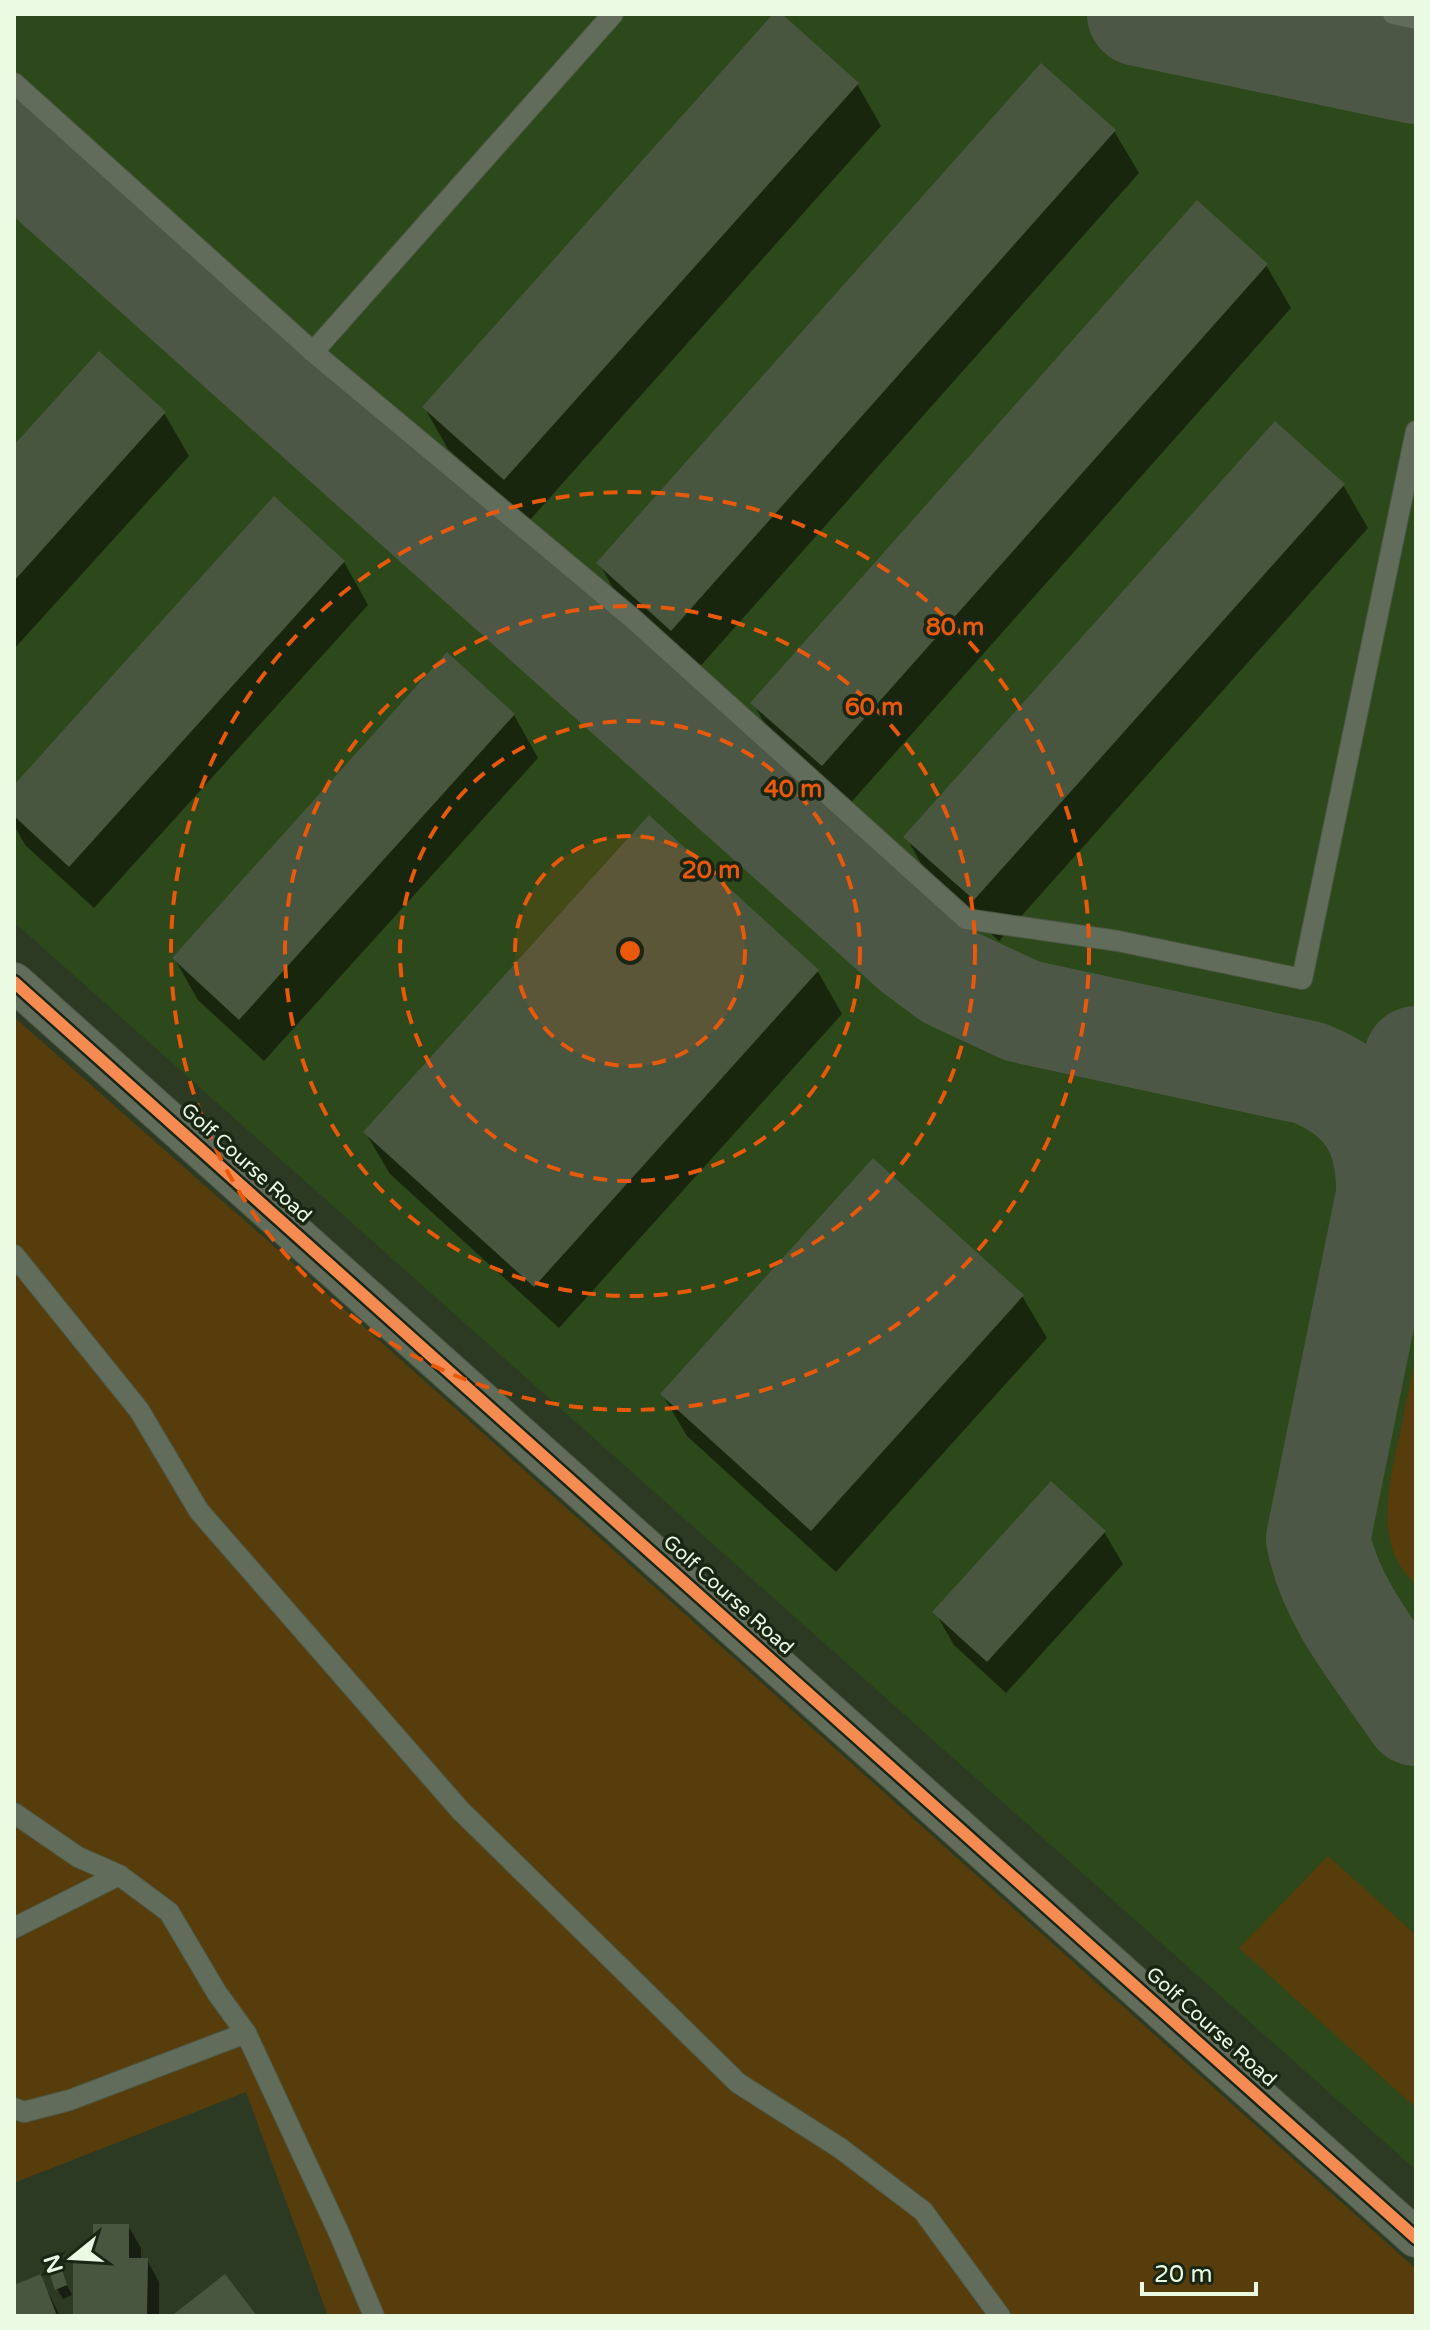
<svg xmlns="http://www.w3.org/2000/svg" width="1430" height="2330" viewBox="0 0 1430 2330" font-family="'Varela Round',sans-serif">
  <rect width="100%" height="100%" fill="#2c3a23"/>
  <!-- built -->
  <path fill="#2d481a" d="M14,14h1402v2156l-1402,-1248z"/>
  <!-- grass -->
  <g fill="#573d0c">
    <path d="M14,1017l290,256 1112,996v47h-1088l-82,-224 -232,91z"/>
    <path d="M1416,1356v228c-44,-38 -27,-101 -16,-150 5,-26 10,-52 16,-78z"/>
    <path d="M1328,1856l88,79v173l-177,-160z"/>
  </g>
  <!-- shadow -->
  <g fill="#0007">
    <path d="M775,14h5l77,70 24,42 -352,395 -81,-72 -24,-42z"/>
    <path d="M1114,131l25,42 -443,498 -73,-65 -24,-43z"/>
    <path d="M1266,265l25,43 -444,499 -70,-62 -24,-42z"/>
    <path d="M164,413l25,43 -175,193v-201z"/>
    <path d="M1343,485l25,43 -369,413 -69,-62 -24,-42z"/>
    <path d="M344,562l24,43 -274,303 -69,-63 -11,-20v-37z"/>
    <path d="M447,655l67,60 24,43 -274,303 -66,-61 -24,-42z"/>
    <path d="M649,818l169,154 24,42 -283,314 -169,-154 -25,-42z"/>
    <path d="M1022,1296l25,42 -211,234 -149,-136 -25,-42z"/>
    <path d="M1104,1532l19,32 -117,129 -52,-48 -19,-33z"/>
    <path d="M128,2226l13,22v12h6l12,22v34h-84l20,-56z"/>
    <path d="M61,2273l11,22 -9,4 -6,-10z"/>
    <path d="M40,2276l20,40h-46v-29z"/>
  </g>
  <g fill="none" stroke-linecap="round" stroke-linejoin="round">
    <!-- taxiway -->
    <g stroke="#4c5845" stroke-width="104">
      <path d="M1139,14l277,58"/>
      <path d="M14,147l900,804 35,26 73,34 287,62c58,23 80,60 79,122"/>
      <path d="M1416,1058l-98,481c13,66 61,120 98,175"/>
    </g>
  </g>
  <!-- building -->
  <g fill="#48563f">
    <path d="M773,14h9l77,69 -355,397 -82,-73z"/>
    <path d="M1041,63l75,67 -445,501 -75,-68z"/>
    <path d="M1197,200l71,64 -446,502 -72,-63z"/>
    <path d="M99,351l67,61 -152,169v-136z"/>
    <path d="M1275,421l70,63 -371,416 -71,-63z"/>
    <path d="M274,496l71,65 -276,306 -55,-51v-31z"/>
    <path d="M447,652l68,62 -276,306 -67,-62z"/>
    <path d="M649,815l170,155 -285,317 -171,-155z"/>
    <path d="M873,1158l151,137 -213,236 -151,-137z"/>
    <path d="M1051,1481l55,50 -119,131 -55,-50z"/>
    <path d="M93,2224h36v34h19l-1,58h-74v-58h20z"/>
    <path d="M62,2270l5,15 -12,5 -5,-15z"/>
    <path d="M41,2274l16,42h-43v-31z"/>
    <path d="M225,2274l32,42h-81l-2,-2z"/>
  </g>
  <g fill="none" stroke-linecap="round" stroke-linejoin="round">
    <!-- lane casing -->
    <g stroke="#4c5844" stroke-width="22">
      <g id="lane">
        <path d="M1393,14l23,5"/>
        <path d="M14,83l299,269 300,-338"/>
        <path d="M313,352l319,266 334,301 152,22 184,38 114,-548"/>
        <path d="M14,1255l125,155 60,101 261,299 278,273 102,65 83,63 77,105"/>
        <path d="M14,1813l64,44 41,18 50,37 48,81 29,40 93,200 35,83"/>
        <path d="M14,1928l105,-53"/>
        <path d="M14,2108l10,4 46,-12 176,-67"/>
      </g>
    </g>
    <!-- street casing -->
    <g stroke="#4c5844" stroke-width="40">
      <path id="street" d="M14,982l1402,1256"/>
    </g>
    <!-- lane -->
    <use href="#lane" stroke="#626c5b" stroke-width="20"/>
    <!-- street -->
    <use href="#street" stroke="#626c5b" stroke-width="38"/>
    <!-- cycleway casing -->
    <g stroke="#1a2614" stroke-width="17">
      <path id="cycleway" d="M14,982l1402,1256"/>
    </g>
    <!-- cycleway -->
    <use href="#cycleway" stroke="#f68b52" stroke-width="12"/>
  </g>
  <!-- distance rings -->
  <circle cx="630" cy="951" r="115" fill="#e8590c" fill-opacity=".12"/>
  <g fill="none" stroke="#e8590c" stroke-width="4" stroke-dasharray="14 10">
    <circle cx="630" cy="951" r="115"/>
    <circle cx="630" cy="951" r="230"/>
    <circle cx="630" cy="951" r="345"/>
    <circle cx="630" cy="951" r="459"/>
  </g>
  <g text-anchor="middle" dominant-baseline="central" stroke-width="7" stroke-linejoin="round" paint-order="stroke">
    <!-- street labels -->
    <g font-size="20" fill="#ebfbe3" stroke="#1a2614">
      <text transform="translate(246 1163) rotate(42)">Golf Course Road</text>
      <text transform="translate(728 1595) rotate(42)">Golf Course Road</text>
      <text transform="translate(1211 2027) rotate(42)">Golf Course Road</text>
    </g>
  </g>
  <circle cx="630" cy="951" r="12" fill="#e8590c" stroke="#1a2614" stroke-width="4"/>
  <g font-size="24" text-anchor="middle" font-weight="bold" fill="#e8590c" stroke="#1a2614" stroke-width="7" stroke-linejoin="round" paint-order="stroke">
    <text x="955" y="635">80 m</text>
    <text x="874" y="715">60 m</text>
    <text x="793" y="797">40 m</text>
    <text x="711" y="878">20 m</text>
  </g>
  <!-- border -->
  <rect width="1430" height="2330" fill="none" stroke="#ebfbe3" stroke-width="32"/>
  <!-- north arrow -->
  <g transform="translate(72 2258) rotate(252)" stroke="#1a2614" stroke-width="6" paint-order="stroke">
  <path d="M0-6L14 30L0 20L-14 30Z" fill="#ebfbe3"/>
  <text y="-12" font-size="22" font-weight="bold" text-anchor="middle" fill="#ebfbe3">N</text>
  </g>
  <!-- scale -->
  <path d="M1142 2282v12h114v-12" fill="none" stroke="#ebfbe3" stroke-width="4"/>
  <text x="1154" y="2282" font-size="24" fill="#ebfbe3" stroke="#1a2614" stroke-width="6" paint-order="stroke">20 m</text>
</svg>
